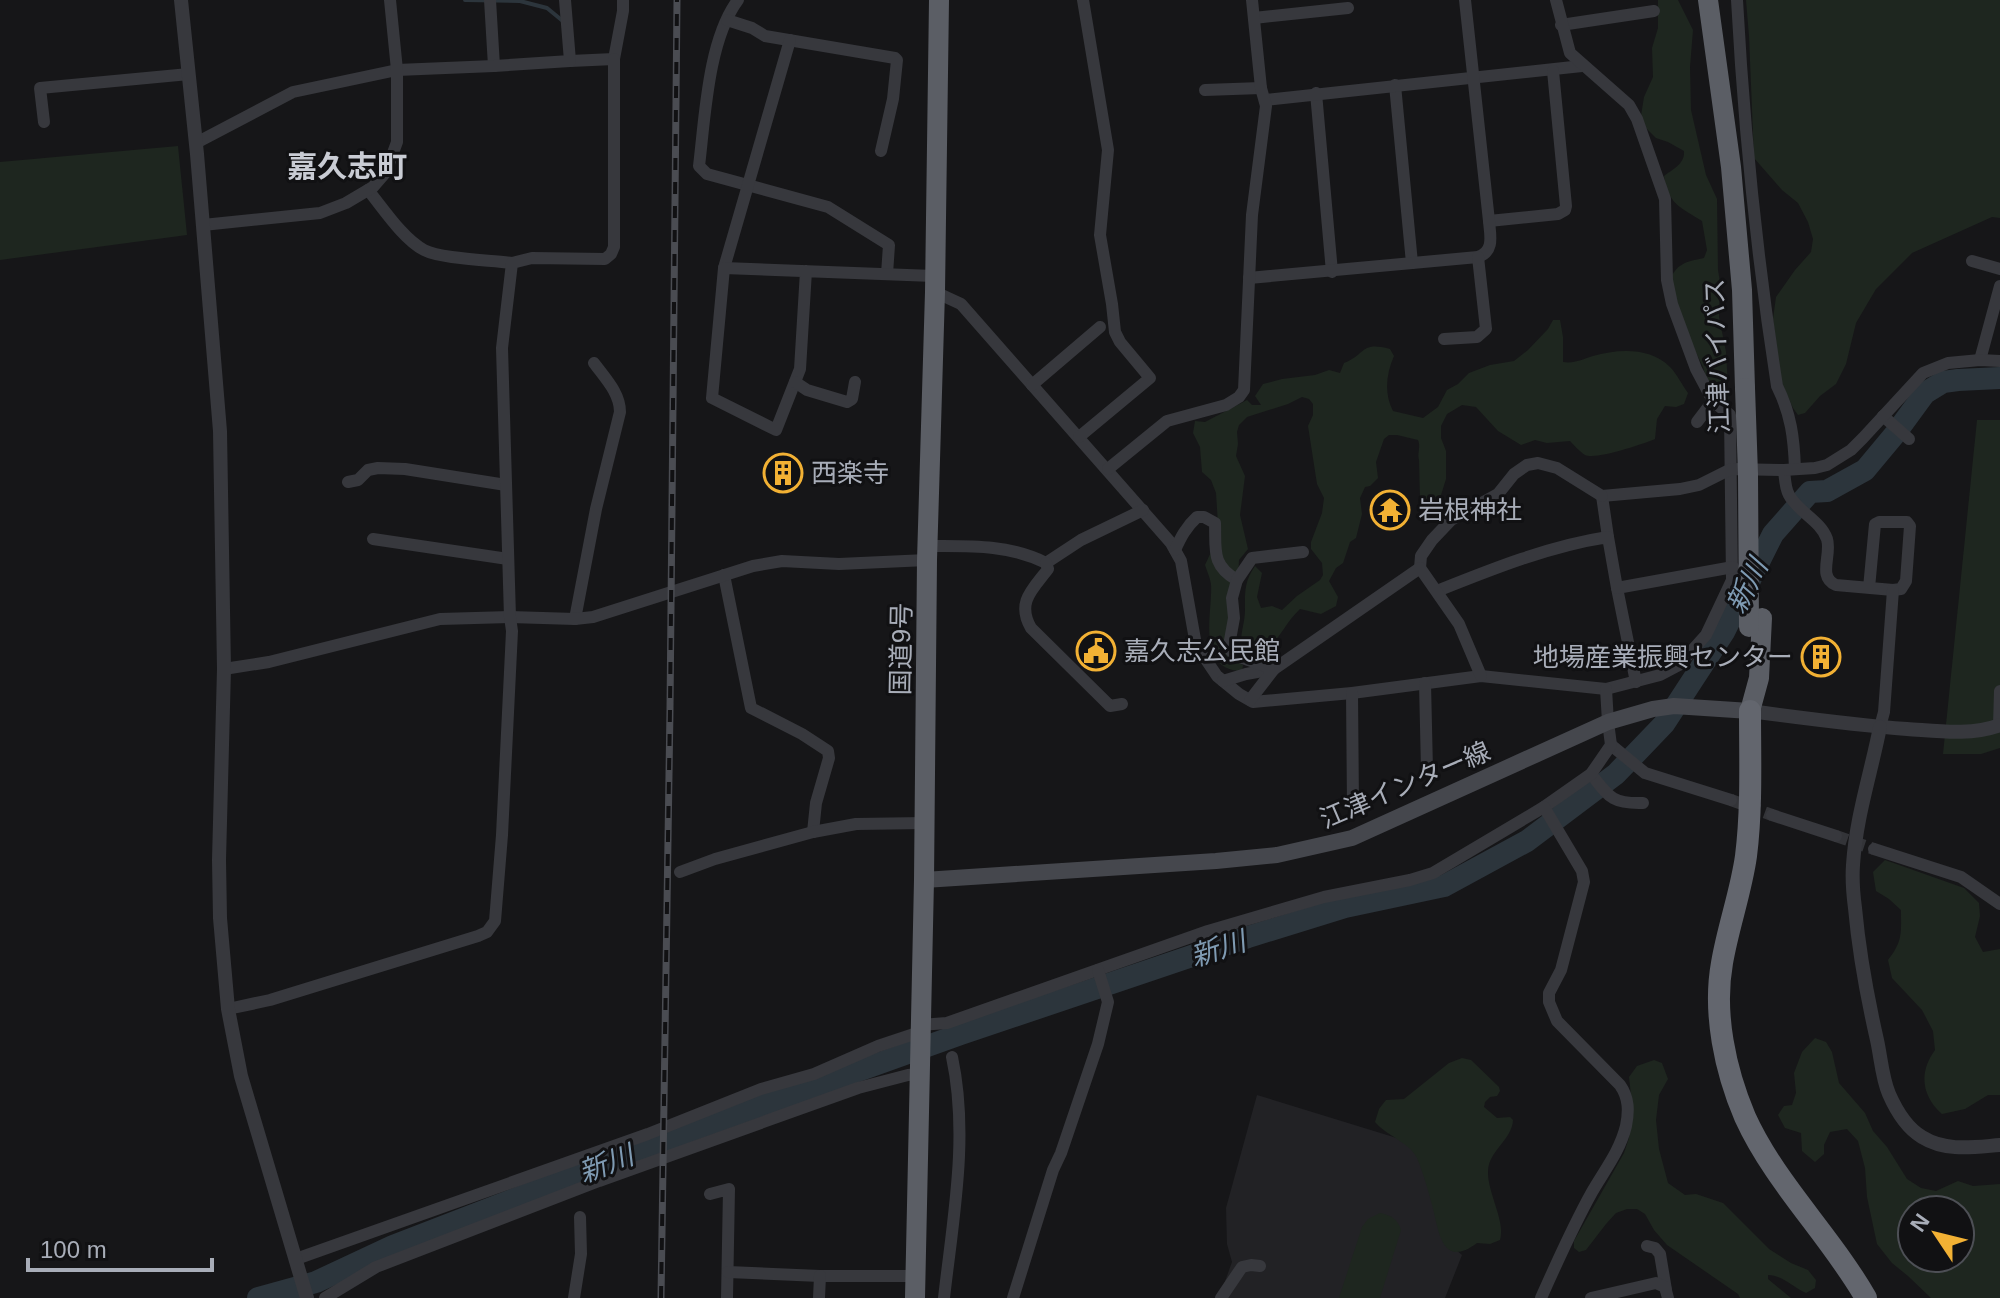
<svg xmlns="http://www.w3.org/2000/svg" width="2000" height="1298" viewBox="0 0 2000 1298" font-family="Helvetica,'Noto Sans JP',sans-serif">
  <rect width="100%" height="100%" fill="#161618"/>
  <!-- built -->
  <path fill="#222225" d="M1257,1095l156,48 36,101 13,11 -17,43h-226l13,-36 -5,-18 -1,-36z"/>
  <!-- green -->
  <g fill="#1e261f" fill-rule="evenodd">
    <path d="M1658,0h20l15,30 -3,37 1,43 15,65 11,24 1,71 2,12 -1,35 7,35 3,51 -2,2 -18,-18 -6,-20 -16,-33 -18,-52c8,-19 16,-20 35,-24l3,-8 -5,-29c-22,-14 -34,-17 -38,-45 9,-7 21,-12 20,-25l-16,-9 -12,-4 -10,-10 -5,-12 3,-19 9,-20 -1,-29 6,-20z"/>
    <path d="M1746,0h254v218l-8,-1 -80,36 -36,36 -20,34 -10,41 -10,20 -16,12 -15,17 -7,2 -5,-7 -12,-27 -8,-62 3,-22 19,-27 16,-18 2,-13 -5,-17 -10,-19 -16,-13 -28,-32 -5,-122z"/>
    <path d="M178,146l9,89 -187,25v-98z"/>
    <path d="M1553,320h7l3,17v25c11,2 20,-3 30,-6 25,-7 57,-9 77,11 7,7 12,18 18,26l-4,11 -8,3 -11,-1 -8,13 -2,20c-12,5 -59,21 -70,16 -5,-3 -11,-10 -15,-14l-23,2 -12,-3 -14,5 -23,-14 -22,-24 -14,-2 -15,9 -6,12v12l5,13v28l-5,16 -15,5 -6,-1 -1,-39c-2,-7 2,-13 -1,-20l-21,-5h-8l-5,4 -8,23 2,16 -8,8 -5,1 -5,11 2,16 -6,24 -6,4 -7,21 -7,5 -7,13 9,16 -2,9 -15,8 -21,-5c-18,17 -19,33 -43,46l-8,-1 -7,-4c-3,-15 3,-26 3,-40 0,-18 -1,-28 10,-44l7,7 -5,24 4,11 11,-2 10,4 15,-14 23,-16 3,-5 -1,-12 -11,-14v-7l11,-29 2,-15 -7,-14 -9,-58 5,-11v-11l-4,-5 -7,-2 -14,7 -41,13 -8,8 -2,7 1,12 -2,12 9,20 -5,39 8,34 -9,11 -5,99 9,6 -1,6c-47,-1 -29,-59 -31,-87 -1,-6 -4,-13 -6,-19l12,-26 1,-15 -2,-31 -5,-13 -9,-8 -2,-25 -7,-14 2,-12 10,1 42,-22 5,5h9l-6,-9 8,-12 19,-5 33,-4 14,-5 11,3 4,-10c23,-9 16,-22 46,-14l4,7c-8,18 -10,38 -1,55l30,7 15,-11 9,-17 11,-6 11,-11 21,-8 24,-4 14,-11 20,-21z"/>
    <path d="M1977,420h23v328l-19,6h-38z"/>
    <path d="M1885,860l79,28 15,15 1,13 -5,21 8,15 17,-3v146h-12l-23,14 -23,5c-21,-19 -23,-42 -7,-64l-2,-19 -11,-21 -30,-32 -4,-18c15,-19 13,-27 13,-50l-12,-11 -13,-8 -3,-19z"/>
    <path d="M1815,1038l11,4 6,10 7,31 26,30 8,18 14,16 20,32 14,9 15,3 22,-10 15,5 27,-2v114h-69l-23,-22 -16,-13 -15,-19 -10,-47 -2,-29 -7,-27 -11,-12 -17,3 -6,13v9l-9,8 -13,-11 -1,-18 -16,-5 -7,-13 6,-9 8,-1 4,-12 -2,-20 8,-21zM1912,1210h48v48h-48z"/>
    <path d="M1462,1058l9,2 28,27 1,4 -3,5 -7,1 -5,5 -1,5 13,11 13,-1 3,3c-1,20 -24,30 -25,51 -1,21 18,51 12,69l-10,4 -13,-1c-36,27 -38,-13 -45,-38 -4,-15 -9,-33 -15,-47 -7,-15 -30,-22 -42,-36l4,-13 7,-9 18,-1 45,-36z"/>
    <path d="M1654,1060l8,3 6,16 -9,16 -3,25 3,29 9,34 17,12 11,-1 27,9 46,46 22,14 17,7 8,10 -1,8 -9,5c-13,-6 -24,-18 -38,-18v4l23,19h-51l-2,-4 -71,-49 -13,-15 -9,-16 -8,-5h-10l-11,4 -10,11 -20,26 -7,2 -5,-4v-7l50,-88 5,-15 2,-43 -2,-18 8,-11z"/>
    <path d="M1380,1213c10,2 18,6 21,17l-21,68h-41l23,-71 6,-8z"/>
  </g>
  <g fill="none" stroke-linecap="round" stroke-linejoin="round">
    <!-- stream -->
    <path stroke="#2c353c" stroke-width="4" d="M465,0l55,1 27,7 17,14"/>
    <!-- river -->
    <path stroke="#2c353c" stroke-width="22" d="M258,1298l58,-16 77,-36 297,-115 271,-97 287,-97 97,-30 99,-21 83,-45 89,-67 48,-50 60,-92 49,-98 37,-42 17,-1 38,-21 30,-36 30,-41 18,-11 15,-2 42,-2"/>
    <!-- minor-tunnel -->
    <g stroke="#333438" stroke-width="12" stroke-dasharray="12 6" stroke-linecap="butt">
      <path d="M1731,800l41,15"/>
      <path d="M1836,836l38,13"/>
    </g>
    <!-- minor -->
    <g stroke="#37383d" stroke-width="12">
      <path d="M490,0l4,66"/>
      <path d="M738,0c-30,40 -33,117 -39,166l8,8 121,33 61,38 -2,29"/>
      <path d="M1737,0c7,130 20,258 40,386 14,28 17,52 18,83"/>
      <path d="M1254,18l94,-10"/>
      <path d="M727,20l25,8 13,8 130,22 2,2 -4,39 -12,52"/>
      <path d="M1561,25l93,-14"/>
      <path d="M570,61l44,-2 9,-48v-11"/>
      <path d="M1395,85l17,178"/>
      <path d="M1205,90l56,-2"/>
      <path d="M1316,93l16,179"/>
      <path d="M1265,100l317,-34"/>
      <path d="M44,122l-4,-34 149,-14"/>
      <path d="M196,143l97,-51 104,-22 97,-4 76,-5 -5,-61"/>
      <path d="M368,190c15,18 35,49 56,60 17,9 66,10 88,13"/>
      <path d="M1489,221l69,-7 7,-4 1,-4 -13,-135"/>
      <path d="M203,225l117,-12 26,-10 27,-16 13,-15 11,-30v-72l-7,-70"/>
      <path d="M1972,261l28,8"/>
      <path d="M724,268l66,-228"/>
      <path d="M806,271l-6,98 -24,61 -64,-32 12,-130c71,3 141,5 211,8"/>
      <path d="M1249,278l229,-21c17,-6 12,-22 11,-36l-24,-221"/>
      <path d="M935,292l26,12 210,239 10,18 15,84 21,31 22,18 14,8 99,-9 129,-17 125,13 54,-14 19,-10 27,-30 26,-55 -2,-165 -17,-14 -17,-32 -24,-65 -5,-24 -2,-81 -28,-80 -8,-14 -59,-52 -14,-53"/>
      <path d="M1444,339l33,-2 9,-8 -8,-72"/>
      <path d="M1980,360l20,-74"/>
      <path d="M795,382l12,8 40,12 5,-3 3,-17"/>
      <path d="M1032,385l68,-58"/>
      <path d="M1883,416l26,23"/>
      <path d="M1697,422l16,-21"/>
      <path d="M1079,437l71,-59 -30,-36 -5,-10 -3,-28 -12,-69 8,-85 -25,-150"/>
      <path d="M1108,469l59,-48 59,-16 13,-8 5,-7 8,-175 14,-109 -5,-18 -9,-88"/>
      <path d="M1784,470c1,8 1,18 5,25 9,17 32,26 38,44 5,16 -10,38 9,46l57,5 8,-1 5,-8 4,-55 -3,-4h-28l-4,2 -6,64"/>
      <path d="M348,482l10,-2 10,-10 10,-2 27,1 101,16"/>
      <path d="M1608,537l-6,-41 78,-7 19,-4 32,-16 53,1 31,-2 12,-3 24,-15 12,-12 60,-65 25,-10 32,-3 20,1"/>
      <path d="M373,539l135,20"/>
      <path d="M928,546c41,0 80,-2 118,17l35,-23 62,-30"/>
      <path d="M1175,550c6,-13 11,-23 22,-33h7l11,6c1,27 -4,42 22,57"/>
      <path d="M1046,563l2,6c-15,20 -32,33 -17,59l79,78 12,-2"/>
      <path d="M1420,568l1,-12 11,-16 19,-20 47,-26 16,-20 13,-9 11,-2 19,5 45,28"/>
      <path d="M724,575l27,133 51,26 26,17 1,7 -13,45 -3,29"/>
      <path d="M1617,588l19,94"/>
      <path d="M1437,591c55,-22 112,-45 171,-54l9,51 116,-21"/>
      <path d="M575,619l21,-110 24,-97c0,-19 -15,-34 -26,-49"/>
      <path d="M224,669l45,-7 171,-43 70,-2 65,2 18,-2 160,-51 29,-5 57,3 88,-4"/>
      <path d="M1223,681l23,-7 28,-5 146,-101 39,56 22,52"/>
      <path d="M1425,683l2,87"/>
      <path d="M1352,693l1,114"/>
      <path d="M1250,700l24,-31 -34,-12 -9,-6 -1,-11 4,-22 -2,-20 5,-18 15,-22 51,-6"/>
      <path d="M1999,726l1,-35"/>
      <path d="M1880,727l4,-15 9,-122"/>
      <path d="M1611,745l34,28 86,27"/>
      <path d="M1591,774c18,23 21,30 52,29"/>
      <path d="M1772,815l64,21"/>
      <path d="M1874,849l87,28 39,27"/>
      <path d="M680,872l35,-13 98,-27 43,-8 69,-1"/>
      <path d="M228,1009l42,-9 208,-64 9,-4 8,-11 7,-86 10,-204 -2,-14 -8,-269 10,-85 20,-5 73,1 6,-5 3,-7v-188"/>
      <path d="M920,1025l27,-2 261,-92 116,-34 86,-17 23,-7 111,-66 47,-33 20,-29 -3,-23 -2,-33"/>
      <path d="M710,1194l19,-5 -2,109"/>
      <path d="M1647,1246l8,2 5,6 6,36"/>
      <path d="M296,1259l352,-125 113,-45 53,-15 64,-28 42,-14"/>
      <path d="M728,1272l92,4h95"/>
      <path d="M325,1298l51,-31 223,-86 259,-93 50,-13 11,-1"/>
      <path d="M574,1298l7,-44 -1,-37"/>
      <path d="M819,1298l1,-22"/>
      <path d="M944,1298c9,-80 25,-162 8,-241"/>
      <path d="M1013,1298l40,-128 8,-17 37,-109 10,-42 -10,-32"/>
      <path d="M1221,1298l21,-31 9,-2 9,1"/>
      <path d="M1541,1298c16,-36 32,-72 51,-106 12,-21 28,-41 34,-66 3,-15 3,-28 -6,-41l-63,-64 -8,-19v-9l12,-23 23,-88 -2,-11 -38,-64"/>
      <path d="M1591,1298l65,-15 9,4 3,11"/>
    </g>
    <!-- tertiary -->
    <g stroke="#37383d" stroke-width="14">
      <path d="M181,0l16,154 23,277 4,238 -5,191 1,58 8,91 13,67 66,222"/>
      <path d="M1750,711c52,7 104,14 157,18 31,2 63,7 93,-4"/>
      <path d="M1880,727c-9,46 -24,90 -27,138 -1,14 0,28 2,43 4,44 12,88 22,132 4,18 5,38 12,54 7,16 18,34 33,43 24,15 52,10 78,8"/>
    </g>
    <!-- secondary -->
    <path stroke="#45474d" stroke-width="16" d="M924,880l292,-19 61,-6 75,-17 256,-116 45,-13 21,-3 76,5"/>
    <!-- trunk -->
    <g stroke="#5b5e65" stroke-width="20">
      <path d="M1708,0l23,167 11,123 3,98"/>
      <path d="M1750,711l9,-33 3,-60"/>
      <path d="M915,1298l9,-418 3,-320 8,-268 4,-292"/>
    </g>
    <!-- motorway -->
    <path stroke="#63666e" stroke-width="22" d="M1750,711c0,48 2,97 -4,145 -5,36 -18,71 -24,107 -9,50 3,107 23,154 30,66 85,118 121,181"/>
    <!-- rail casing -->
    <g stroke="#4a4c52" stroke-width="7">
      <path id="rail" d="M661,1298l9,-589 7,-709"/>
    </g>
    <!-- rail -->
    <use href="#rail" stroke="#111113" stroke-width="4" stroke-dasharray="12" stroke-linecap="butt"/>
    <!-- trunk-bridge -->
    <path stroke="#5b5e65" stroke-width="20" d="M1745,388l3,86 1,153"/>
  </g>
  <!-- icons -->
  <defs>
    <g id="building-ring" transform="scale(2)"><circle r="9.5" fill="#111113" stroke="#f2b134" stroke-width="1.5"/><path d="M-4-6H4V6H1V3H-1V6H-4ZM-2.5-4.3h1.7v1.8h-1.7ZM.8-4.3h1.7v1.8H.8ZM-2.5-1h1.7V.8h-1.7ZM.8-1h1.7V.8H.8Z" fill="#f2b134"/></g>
    <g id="temple-ring" transform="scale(2)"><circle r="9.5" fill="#111113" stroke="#f2b134" stroke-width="1.5"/><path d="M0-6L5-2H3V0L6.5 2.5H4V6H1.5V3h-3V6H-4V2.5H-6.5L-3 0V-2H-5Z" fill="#f2b134"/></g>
    <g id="civic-ring" transform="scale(2)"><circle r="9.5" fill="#111113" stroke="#f2b134" stroke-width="1.5"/><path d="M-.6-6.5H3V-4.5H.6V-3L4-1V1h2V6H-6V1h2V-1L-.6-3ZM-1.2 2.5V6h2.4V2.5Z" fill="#f2b134"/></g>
  </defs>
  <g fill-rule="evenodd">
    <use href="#building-ring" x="783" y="473"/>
    <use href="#temple-ring" x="1390" y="510"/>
    <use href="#civic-ring" x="1096" y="651"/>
    <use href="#building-ring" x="1821" y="657"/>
  </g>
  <g text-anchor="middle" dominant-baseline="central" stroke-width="6" stroke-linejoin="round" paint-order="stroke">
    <!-- street labels -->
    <g font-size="26" fill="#a8adb8" stroke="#111113">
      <text transform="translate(1717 356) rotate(-92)">江津バイパス</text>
      <text transform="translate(901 649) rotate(-89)">国道9号</text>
      <text transform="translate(1405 785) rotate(-23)">江津インター線</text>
    </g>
    <!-- poi labels -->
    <g font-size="26" fill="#a8adb8" stroke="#111113" text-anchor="start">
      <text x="811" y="473">西楽寺</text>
      <text x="1418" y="510">岩根神社</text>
      <text x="1124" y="651">嘉久志公民館</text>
      <text x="1793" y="657" text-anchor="end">地場産業振興センター</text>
    </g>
    <!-- water labels -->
    <g font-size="28" font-style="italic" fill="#7f9bb3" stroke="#111113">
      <text transform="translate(1747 586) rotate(-63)">新川</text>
      <text transform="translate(1218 949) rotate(-18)">新川</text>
      <text transform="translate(606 1164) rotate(-21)">新川</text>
    </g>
    <!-- quarter labels -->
    <g font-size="30" font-weight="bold" fill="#c9ccd4" stroke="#111113">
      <text x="347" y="166">嘉久志町</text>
    </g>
  </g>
  <!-- north arrow -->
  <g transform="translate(1936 1234) rotate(305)"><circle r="38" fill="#111113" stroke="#4d4f55" stroke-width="2"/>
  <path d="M0-6L14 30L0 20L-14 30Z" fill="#f2b134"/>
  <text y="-12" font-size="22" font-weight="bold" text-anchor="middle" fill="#a8adb8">N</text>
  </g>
  <!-- scale -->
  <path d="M28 1258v12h184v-12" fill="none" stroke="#a8adb8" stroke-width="4"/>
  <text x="40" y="1258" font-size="24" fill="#a8adb8" stroke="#111113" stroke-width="6" paint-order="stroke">100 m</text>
</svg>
